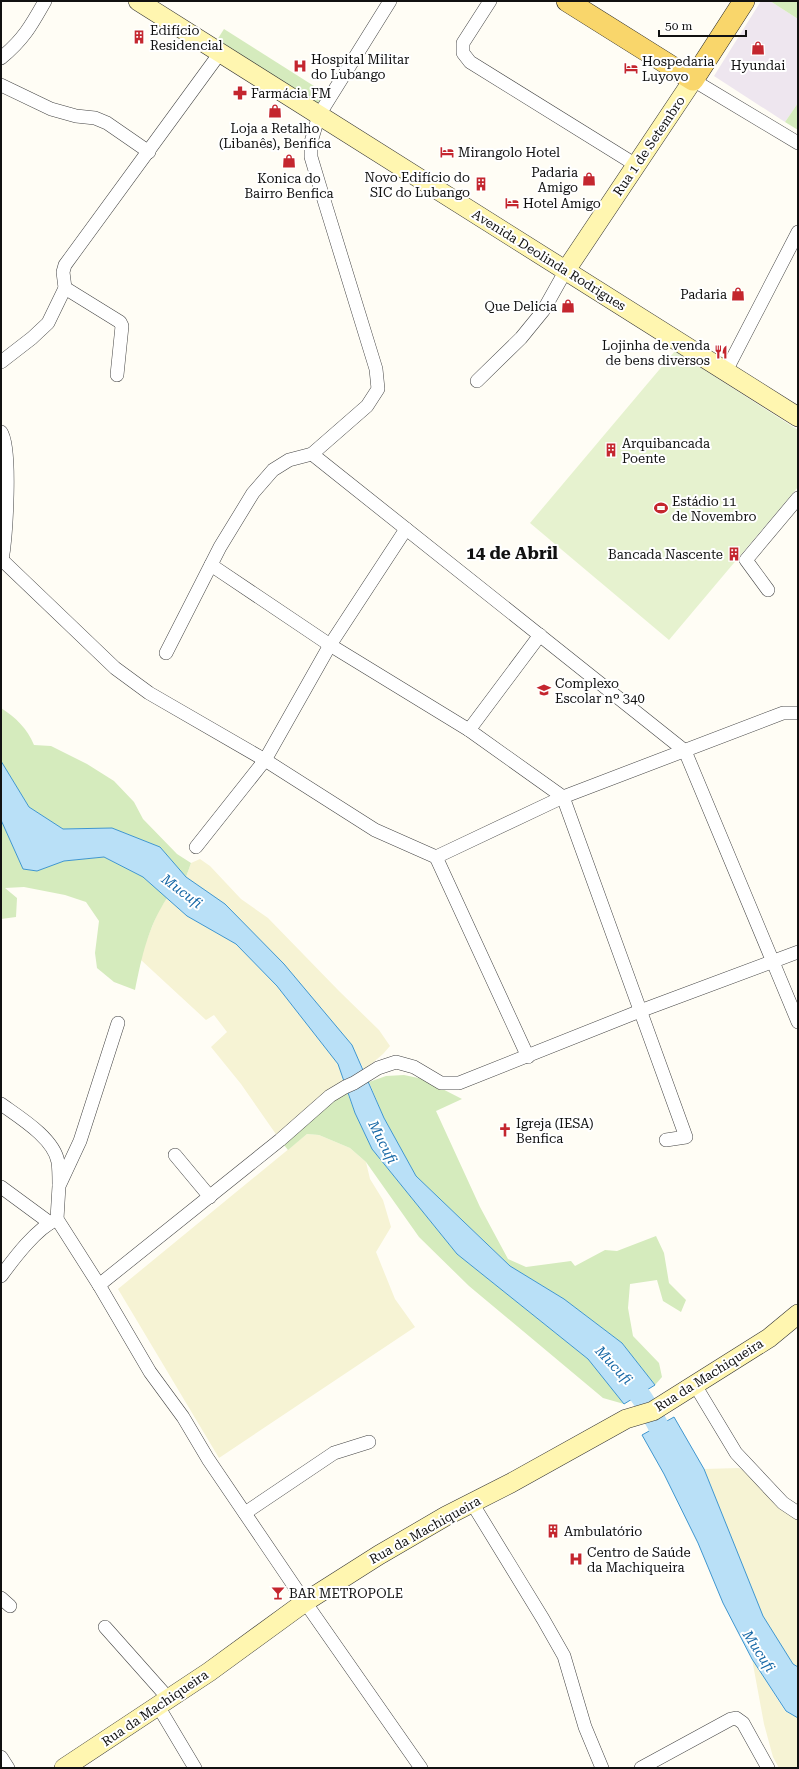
<svg xmlns="http://www.w3.org/2000/svg" width="799" height="1769" viewBox="0 0 799 1769" font-family="'Roboto Serif',serif">
  <rect width="100%" height="100%" fill="#fffdf5"/>
  <!-- industrial -->
  <path fill="#eee6ef" d="M761,1h9l28,18v84l-13,19 -71,-46z"/>
  <!-- farmland -->
  <g fill="#f6f3d4">
    <path d="M200,859l10,7 31,33 27,19 71,73 40,39 11,16 -7,8 -19,16 -12,-25 -166,-168 5,-14z"/>
    <path d="M167,898l20,18 49,28 41,42 61,78 7,23 -65,53 -39,-56 -30,-37 16,-15 -13,-17 -8,5 -65,-60 2,-11 15,-37z"/>
    <path d="M307,1134l12,1 31,13 16,14 4,17 13,21 8,27 -15,25 19,47 20,28 -196,131 -101,-169z"/>
    <path d="M739,1468l12,7 47,45v147l-5,-3 -30,-48 -59,-147z"/>
    <path d="M752,1659l33,52 13,7v50h-19l-6,-11 -9,-33z"/>
  </g>
  <!-- green -->
  <g fill="#d5ebbd">
    <path d="M770,1h25l3,2v16z"/>
    <path d="M224,29l101,64 -7,12 -101,-65z"/>
    <path d="M798,103v27l-13,-8z"/>
    <path d="M1,708c15,10 26,20 33,37l17,1 36,18 27,17 20,21 9,17 34,35 14,9 -5,14 -26,-30 -48,-19 -49,1 -34,-22 -28,-46z"/>
    <path d="M1,820l22,49 14,2 27,-10 40,-4 39,20 24,21c-19,29 -25,58 -32,92l-21,-8 -17,-14 -2,-15 4,-32 -13,-19 -21,-7 -41,-8 -19,1 12,10 -1,19 -15,2z"/>
    <path d="M404,1075l19,4 39,20 -26,12 44,96 28,52 18,8 45,-6 4,5 30,-16 12,1 39,-15 8,17 5,30 17,17 -5,12 -18,-11 -6,-21 -27,4 -2,24 5,28 26,27 3,14 -7,8 -33,-42 -58,-44 -54,-33 -94,-90 -32,-58 -15,-36 17,-6z"/>
    <path d="M345,1087l10,26 17,36 85,105 131,105 36,45 -21,-6 -134,-112 -50,-49 -53,-75 -16,-14 -31,-13 -12,-1 -19,16 -8,-10z"/>
  </g>
  <!-- pitch -->
  <path fill="#e6f2cf" d="M675,351l123,79v57l-129,153 -139,-117z"/>
  <!-- water -->
  <g fill="#b9e0f7" stroke="#3f96cf">
    <path d="M1,761l28,46 34,22 49,-1 48,19 26,30 39,27 59,60 68,81 32,73 32,58 94,90 54,33 58,44 33,42 -31,19 -36,-45 -131,-105 -85,-105 -17,-36 -17,-49 -61,-78 -41,-42 -49,-28 -44,-39 -39,-20 -40,4 -27,10 -14,-2 -22,-49z"/>
    <path d="M674,1417l30,52 59,147 30,48 5,3v51l-12,-7 -34,-52 -29,-56 -25,-60 -34,-69 -22,-39z"/>
  </g>
  <g fill="none" stroke-linecap="round" stroke-linejoin="round">
    <!-- river -->
    <path stroke="#b9e0f7" stroke-width="21" d="M622,1373c22,23 35,50 49,78"/>
    <!-- street casing -->
    <g stroke="#444" stroke-width="14">
      <g id="street">
        <path d="M490,1l-27,42v10l7,9 166,103"/>
        <path d="M1,58c22,-18 30,-32 44,-57"/>
        <path d="M693,80l105,63"/>
        <path d="M1,85l50,24 25,7 19,2 12,5 42,29"/>
        <path d="M65,288l55,34 2,4 -5,49"/>
        <path d="M1,362l31,-24 16,-15 17,-35 -2,-16 2,-7 155,-212"/>
        <path d="M726,371l72,-139"/>
        <path d="M477,381l44,-43 22,-27 23,-41"/>
        <path d="M1,432c11,16 5,106 1,128"/>
        <path d="M312,454l373,297 113,271"/>
        <path d="M1,559l114,109 34,25 116,67 110,70 61,27"/>
        <path d="M211,565l119,80 139,85 94,67 123,340 -20,3"/>
        <path d="M768,590l-22,-30 52,-62"/>
        <path d="M166,653l54,-106 33,-54 20,-23 16,-10 23,-6 55,-48 11,-17 -2,-20 -56,-182 -9,-30v-15l8,-27 71,-114"/>
        <path d="M469,730l71,-95"/>
        <path d="M196,847l69,-87 65,-115 76,-116"/>
        <path d="M118,1023l-38,118 -21,45 -2,33 42,66 51,87 33,45 25,42 97,143 116,166"/>
        <path d="M528,1057l-92,-200 127,-60 220,-84h15"/>
        <path d="M1,1104c18,13 53,34 57,58 1,7 1,15 1,22"/>
        <path d="M175,1155l35,42"/>
        <path d="M1,1187l49,36"/>
        <path d="M1,1276c14,-19 35,-47 56,-57"/>
        <path d="M99,1285l181,-145 50,-44 15,-9 9,-4 24,-15 18,-6 18,5 27,16h18l181,-72 158,-59"/>
        <path d="M695,1385l41,68 47,50 15,10"/>
        <path d="M472,1503l71,116 21,37 21,71 17,41"/>
        <path d="M245,1513l89,-60 35,-11"/>
        <path d="M1,1598l9,8"/>
        <path d="M105,1627l64,72"/>
        <path d="M158,1706l37,62"/>
        <path d="M1,1757l7,11"/>
        <path d="M641,1768l90,-49 5,-1 7,5 25,45"/>
      </g>
    </g>
    <!-- secondary casing -->
    <g stroke="#333" stroke-width="20">
      <g id="secondary">
        <path d="M138,1l660,416"/>
        <path d="M566,270l127,-190"/>
        <path d="M64,1768l145,-96 96,-70 74,-47 67,-39 65,-33 115,-64 27,-8 116,-73 29,-24"/>
      </g>
    </g>
    <!-- primary casing -->
    <g stroke="#222" stroke-width="22">
      <path id="primary" d="M567,1l126,79 51,-79"/>
    </g>
    <!-- street -->
    <use href="#street" stroke="#fff" stroke-width="13"/>
    <!-- secondary -->
    <use href="#secondary" stroke="#fff6b0" stroke-width="19"/>
    <!-- primary -->
    <use href="#primary" stroke="#f9d66b" stroke-width="21"/>
  </g>
  <!-- icons -->
  <defs>
    <g id="building-bare" transform="scale(1.08)"><path d="M-4-6H4V6H1V3H-1V6H-4ZM-2.5-4.3h1.7v1.8h-1.7ZM.8-4.3h1.7v1.8H.8ZM-2.5-1h1.7V.8h-1.7ZM.8-1h1.7V.8H.8Z" fill="#c4262e" stroke="#fff" stroke-width="2.5" paint-order="stroke"/></g>
    <g id="shop-bare" transform="scale(1.08)"><path d="M-5-2.5h2.3a2.7 3.5 0 0 1 5.4 0H5L5.5 6h-11ZM-1.5-2.5h3a1.5 2.3 0 0 0-3 0Z" fill="#c4262e" stroke="#fff" stroke-width="2.5" paint-order="stroke"/></g>
    <g id="hospital-bare" transform="scale(1.08)"><path d="M-5-5h3v3.5h4V-5h3V5h-3V1.5h-4V5h-3Z" fill="#c4262e" stroke="#fff" stroke-width="2.5" paint-order="stroke"/></g>
    <g id="hotel-bare" transform="scale(1.08)"><path d="M-6-4.5h1.5V1H6V5H4.5V3h-9V5H-6ZM-4 0a1.8 1.8 0 1 1 3.6 0ZM.5 0V-2.5h3Q6-2.5 6 0Z" fill="#c4262e" stroke="#fff" stroke-width="2.5" paint-order="stroke"/></g>
    <g id="pharmacy-bare" transform="scale(1.08)"><path d="M-2-6h4v4h4v4h-4v4h-4v-4h-4v-4h4Z" fill="#c4262e" stroke="#fff" stroke-width="2.5" paint-order="stroke"/></g>
    <g id="restaurant-bare" transform="scale(1.08)"><path d="M-5-6h1v4h1v-4h1v4h1v-4h1v5L-1.5 .5V6h-2V.5L-5-1ZM5-6V6H3V1.5H1.5Q1.5-4 5-6Z" fill="#c4262e" stroke="#fff" stroke-width="2.5" paint-order="stroke"/></g>
    <g id="stadium-bare" transform="scale(1.08)"><path d="M0-5a6.5 5 0 1 0 0 10a6.5 5 0 1 0 0-10ZM-3.5-1.8h7v3.6h-7Z" fill="#c4262e" stroke="#fff" stroke-width="2.5" paint-order="stroke"/></g>
    <g id="school-bare" transform="scale(1.08)"><path d="M0-5L7-2L0 1L-7-2ZM-4 1L0 2.5L4 1V4Q0 6-4 4Z" fill="#c4262e" stroke="#fff" stroke-width="2.5" paint-order="stroke"/></g>
    <g id="church-bare" transform="scale(1.08)"><path d="M-1.2-6h2.4v3.5h3.3v2.4h-3.3V6h-2.4V-.1h-3.3v-2.4h3.3Z" fill="#c4262e" stroke="#fff" stroke-width="2.5" paint-order="stroke"/></g>
    <g id="bar-bare" transform="scale(1.08)"><path d="M-6-5H6L.8 .8V4.5H3.5V6h-7V4.5H-.8V.8Z" fill="#c4262e" stroke="#fff" stroke-width="2.5" paint-order="stroke"/></g>
  </defs>
  <g fill-rule="evenodd">
    <use href="#building-bare" x="139" y="37"/>
    <use href="#shop-bare" x="758" y="48"/>
    <use href="#hospital-bare" x="300" y="66"/>
    <use href="#hotel-bare" x="631" y="68"/>
    <use href="#pharmacy-bare" x="240" y="93"/>
    <use href="#shop-bare" x="275" y="111"/>
    <use href="#hotel-bare" x="447" y="152"/>
    <use href="#shop-bare" x="289" y="161"/>
    <use href="#shop-bare" x="589" y="179"/>
    <use href="#building-bare" x="481" y="184"/>
    <use href="#hotel-bare" x="512" y="203"/>
    <use href="#shop-bare" x="738" y="294"/>
    <use href="#shop-bare" x="568" y="306"/>
    <use href="#restaurant-bare" x="721" y="352"/>
    <use href="#building-bare" x="611" y="450"/>
    <use href="#stadium-bare" x="661" y="508"/>
    <use href="#building-bare" x="734" y="554"/>
    <use href="#school-bare" x="544" y="690"/>
    <use href="#church-bare" x="505" y="1130"/>
    <use href="#building-bare" x="553" y="1531"/>
    <use href="#hospital-bare" x="576" y="1559"/>
    <use href="#bar-bare" x="278" y="1593"/>
  </g>
  <g text-anchor="middle" dominant-baseline="central" stroke-width="4" stroke-linejoin="round" paint-order="stroke">
    <!-- poi labels -->
    <g font-size="13" fill="#111" stroke="#fff" text-anchor="start">
      <text x="150" y="30">Edifício<tspan x="150" dy="15">Residencial</tspan></text>
      <text x="311" y="59">Hospital Militar<tspan x="311" dy="15">do Lubango</tspan></text>
      <text x="642" y="61">Hospedaria<tspan x="642" dy="15">Luyovo</tspan></text>
      <text x="758" y="65" text-anchor="middle">Hyundai</text>
      <text x="251" y="93">Farmácia FM</text>
      <text x="275" y="128" text-anchor="middle">Loja a Retalho<tspan x="275" dy="15">(Libanês), Benfica</tspan></text>
      <text x="458" y="152">Mirangolo Hotel</text>
      <text x="578" y="172" text-anchor="end">Padaria<tspan x="578" dy="15">Amigo</tspan></text>
      <text x="470" y="177" text-anchor="end">Novo Edifício do<tspan x="470" dy="15">SIC do Lubango</tspan></text>
      <text x="289" y="178" text-anchor="middle">Konica do<tspan x="289" dy="15">Bairro Benfica</tspan></text>
      <text x="523" y="203">Hotel Amigo</text>
      <text x="727" y="294" text-anchor="end">Padaria</text>
      <text x="557" y="306" text-anchor="end">Que Delicia</text>
      <text x="710" y="345" text-anchor="end">Lojinha de venda<tspan x="710" dy="15">de bens diversos</tspan></text>
      <text x="622" y="443">Arquibancada<tspan x="622" dy="15">Poente</tspan></text>
      <text x="672" y="501">Estádio 11<tspan x="672" dy="15">de Novembro</tspan></text>
      <text x="723" y="554" text-anchor="end">Bancada Nascente</text>
      <text x="555" y="683">Complexo<tspan x="555" dy="15">Escolar nº 340</tspan></text>
      <text x="516" y="1123">Igreja (IESA)<tspan x="516" dy="15">Benfica</tspan></text>
      <text x="564" y="1531">Ambulatório</text>
      <text x="587" y="1552">Centro de Saúde<tspan x="587" dy="15">da Machiqueira</tspan></text>
      <text x="289" y="1593">BAR METROPOLE</text>
    </g>
    <!-- street labels -->
    <g font-size="13" fill="#111" stroke="#fff">
      <text transform="translate(649 146) rotate(-56)">Rua 1 de Setembro</text>
      <text transform="translate(549 260) rotate(32)">Avenida Deolinda Rodrigues</text>
      <text transform="translate(709 1375) rotate(-32)">Rua da Machiqueira</text>
      <text transform="translate(425 1530) rotate(-29)">Rua da Machiqueira</text>
      <text transform="translate(155 1708) rotate(-34)">Rua da Machiqueira</text>
    </g>
    <!-- water labels -->
    <g font-size="14" font-style="italic" fill="#1768a6" stroke="#fff">
      <text transform="translate(182 891) rotate(37)">Mucufi</text>
      <text transform="translate(383 1142) rotate(63)">Mucufi</text>
      <text transform="translate(614 1365) rotate(47)">Mucufi</text>
      <text transform="translate(759 1651) rotate(57)">Mucufi</text>
    </g>
    <!-- district labels -->
    <g font-size="17" font-weight="bold" fill="#111" stroke="#fff">
      <text x="512" y="553">14 de Abril</text>
    </g>
  </g>
  <!-- border -->
  <rect width="799" height="1769" fill="none" stroke="#111111" stroke-width="4"/>
  <!-- scale -->
  <path d="M659 30v6h87v-6" fill="none" stroke="#111111" stroke-width="2"/>
  <text x="665" y="30" font-size="12" fill="#111111" stroke="#ffffff" stroke-width="3" paint-order="stroke">50 m</text>
</svg>
